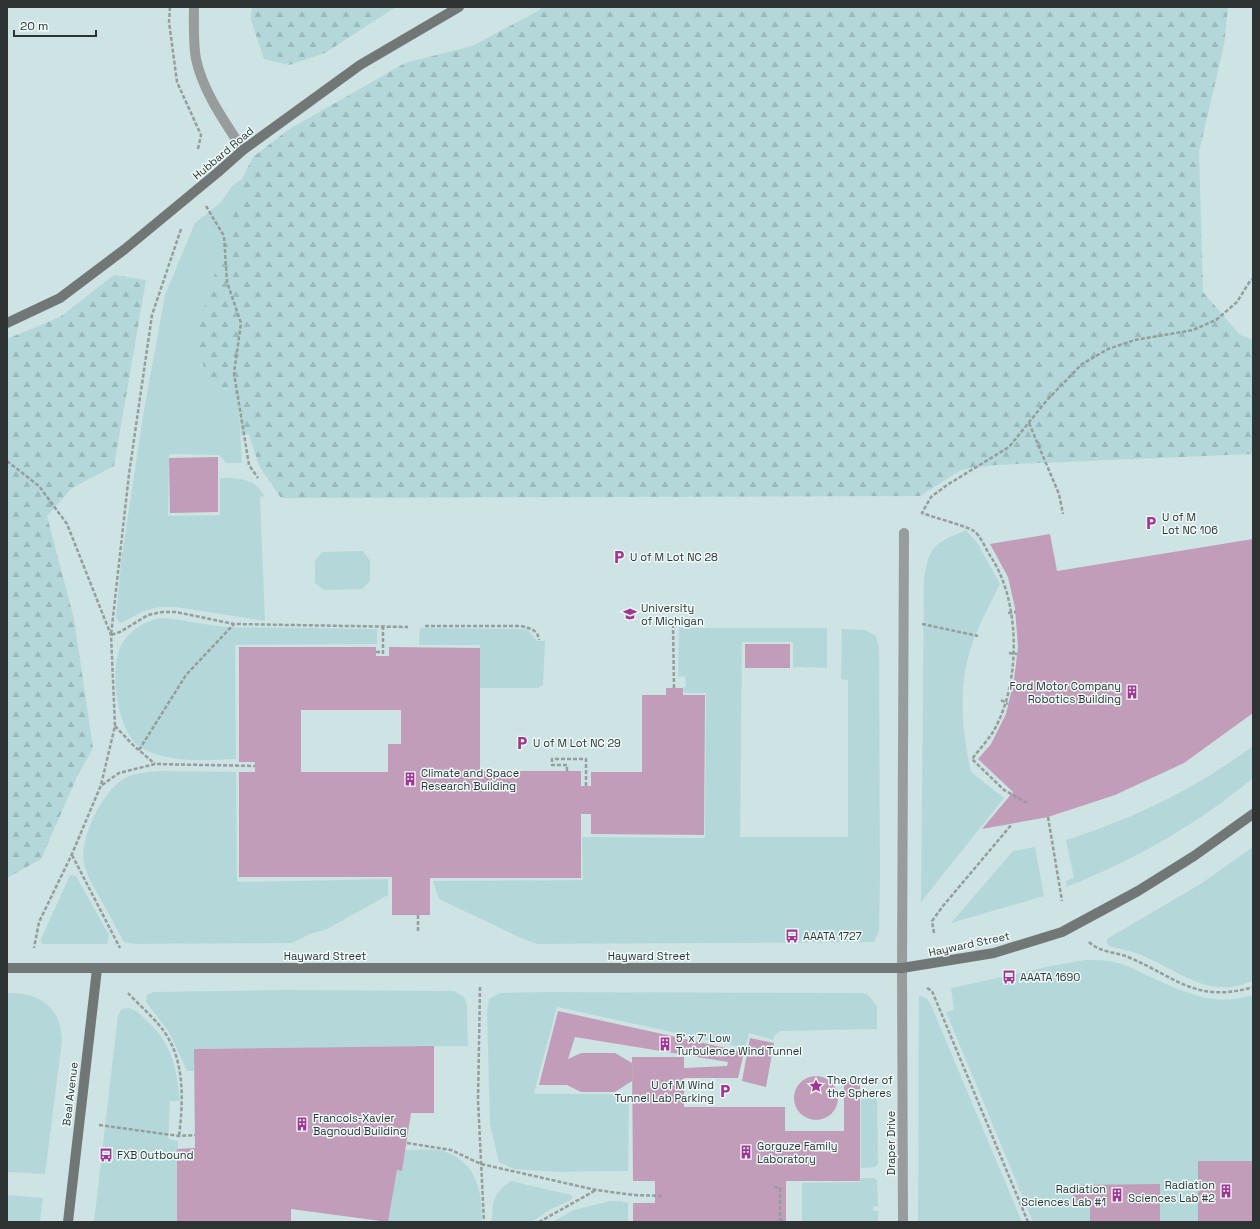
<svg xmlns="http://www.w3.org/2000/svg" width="1260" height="1229" viewBox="0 0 1260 1229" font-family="'Space Grotesk',sans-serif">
  <defs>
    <pattern id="forest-firs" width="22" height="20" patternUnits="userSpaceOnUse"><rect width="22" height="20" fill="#b4d8da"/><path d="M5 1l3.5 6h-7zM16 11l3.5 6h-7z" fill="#9bbabc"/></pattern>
  </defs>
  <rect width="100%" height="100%" fill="#e2eded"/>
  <!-- built -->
  <rect fill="#cee3e3" x="7" y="7" width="1246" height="1215"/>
  <!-- grass -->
  <g fill="#b4d8da">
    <path d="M242,179l1,6 -36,196 31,14 4,68h-16l-6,-8 -51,-1 -1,62 52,-1v-37c19,0 35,0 44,18l-4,1 5,124 -89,-14h-17l-15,4 -23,12 -5,-5 5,-56 22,-146 22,-121 30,-72 26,-21 12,-17z"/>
    <path d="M966,530l12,14 22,40c-8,16 -17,33 -24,50 -19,44 -15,93 -5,138l33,26 -83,104 3,-322c5,-35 10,-36 42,-50z"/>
    <path d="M363,551l7,10v20l-8,8 -38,1 -9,-7v-22l7,-9z"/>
    <path d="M160,618c23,1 44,7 67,9l150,2v15l-142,1 1,114c-31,1 -68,5 -96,-12 -24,-16 -32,-82 -17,-105 10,-14 21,-20 37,-24z"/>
    <path d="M420,628l107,1 10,12h8l-2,44 -5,3h-58v-43h-61z"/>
    <path d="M679,628h148v40l-34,-1v-25h-51l-2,195h108v-157l-7,-1 1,-50 23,1 11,6 3,11 1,230 -1,54 -5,11 -337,2 -14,-5 -84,-40 -6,-18 150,-1 -1,-43 123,1 1,-145h-22l-1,-6h3l-1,-11 -7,1z"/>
    <path d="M1253,746v32c-55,46 -120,83 -187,109v-6l8,-3 -8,-38c69,-22 129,-51 187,-94z"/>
    <path d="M158,771l78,1 1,110 151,-3v16l-61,34 -17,5 -18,9 -157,1 -11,-2c-7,-11 -12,-24 -19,-35 -8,-15 -17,-27 -21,-44 -5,-24 18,-70 38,-83 9,-7 25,-8 36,-9z"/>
    <path d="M1035,847l9,49 -93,27 62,-72z"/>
    <path d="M1253,847v134c-46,19 -72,-10 -112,-26 -10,-4 -22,-6 -32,-9l-2,-3v-4l95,-56z"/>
    <path d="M70,875l6,1 33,59 -2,9h-65l-1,-5z"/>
    <path d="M1085,960c12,0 25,0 37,4 8,2 15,7 22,10 38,17 68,34 109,21v227h-220l-87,-210 8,-2 -3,-22c45,-9 89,-21 134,-28z"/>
    <path d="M282,990l172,1 10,6 3,8 1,41 -274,3v22h-7l-18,-39 -23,-30 1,-7 6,-3z"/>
    <path d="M548,992l313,1 6,1 10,12v23l-97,2 -5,4 -2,5 -24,-7 -4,15 -188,-41 -23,86 2,1h93l-1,77 -73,1 -41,-3 -15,-7 -9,-37 -3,-114 2,-12 11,-6z"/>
    <path d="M7,993c33,-1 54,14 55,48l-17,133 -38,-2z"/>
    <path d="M919,995l8,4 4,6 91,217h-104z"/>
    <path d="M128,1008c11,3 12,6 20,14 25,23 28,46 32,79h-10l-2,38 10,2 -1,81h-83l24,-207 4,-6z"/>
    <path d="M877,1090l1,73 -2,4 -15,1v-76h8z"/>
    <path d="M405,1150c11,0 32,-2 41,2 32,12 36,41 36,70h-94l9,-52 5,1z"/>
    <path d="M861,1178h13l3,2 1,27 -4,-1 -1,4 5,1v11h-76v-39l58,-1z"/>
    <path d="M511,1181l60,14 1,2 -1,3 -22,10 -17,12h-40c0,-20 1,-29 19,-41z"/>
    <path d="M7,1195l36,3 -3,24h-33z"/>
    <path d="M610,1201h10l8,2v19h-76l22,-12z"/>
  </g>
  <!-- forest -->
  <g fill="url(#forest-firs)">
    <path d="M252,7h144l-71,46 -36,12 -25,-6 -13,-39z"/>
    <path d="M542,7h686l-4,38 -25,107 4,140 37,43 13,5v114l-258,11 -34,5 -41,26 -639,2 -22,-32 -10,-32 -8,2 -3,-41 -31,-14 -11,-47 47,-149 -1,-6 11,-22 35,-27 117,-67 67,-17 66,-35z"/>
    <path d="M114,275l32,5 -32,186 -42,22 -25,28 27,103 19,129 -16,29 -36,82 -34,19v-539l53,-22z"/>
  </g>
  <!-- building -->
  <g fill="#c19db9" fill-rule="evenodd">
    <path d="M218,457v55l-48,1 -1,-55z"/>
    <path d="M1050,534l7,37 196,-32v174l-69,50 -69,32 -67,22 -66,12 31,-37 -35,-33 13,-15 15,-30 8,-34 4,-33 -3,-39 -7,-31 -18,-33z"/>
    <rect x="745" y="644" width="45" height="24"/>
    <path d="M239,647h137v9h13v-9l91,1v123h101v15h10v-14h51v-77h24v-7h17v7h22l-1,140 -113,-1v-20h-10v64h-151v37h-38v-38h-153v-105h16v-10h-16zM301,710h100v34h-13v28h-87z"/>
    <path d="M558,1011l186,41 -6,26h-54v29h101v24h59v-50h16v100h-74v41h-153v-19h22v-22h-22l-1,-124h52v11l43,-2 1,-4 -153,-25 -7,22 13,-6h34l17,10v18l-17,11h-34l-14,-7h-28z"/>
    <path d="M750,1038l24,5 -8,44 -24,-6z"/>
    <path d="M434,1046v67h-23l-9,58 -5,-1 -9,52 -97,-13v13h-114v-73l18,-1 -1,-99z"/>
    <circle cx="816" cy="1098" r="22"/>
    <rect x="1198" y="1161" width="55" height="61"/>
    <path d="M1160,1184v38h-70v-16h-17v-21z"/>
  </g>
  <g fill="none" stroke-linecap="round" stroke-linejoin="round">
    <!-- path -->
    <g stroke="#959d9d" stroke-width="2.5" stroke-dasharray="4 2" stroke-linecap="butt">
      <path d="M170,7l-1,15 8,60 24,53 -3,14"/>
      <path d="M206,206l18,30 3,46 14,41 -7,50 15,92 9,13"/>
      <path d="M181,229l-29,86 -23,159 -18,161 9,-3 28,-17 14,-3h14l58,12 174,3"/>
      <path d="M1029,423l30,71 4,20"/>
      <path d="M7,461l32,25 28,38 44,111 4,91 -14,59 -29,69 -33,68 -5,26"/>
      <path d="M1008,613l8,-1"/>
      <path d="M673,624l1,64"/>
      <path d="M922,624l56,12"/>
      <path d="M383,626v30"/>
      <path d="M425,626h96c9,2 17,4 18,14"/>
      <path d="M376,652h7"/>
      <path d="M1009,653l8,1"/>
      <path d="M1001,700l7,4"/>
      <path d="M115,726l18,19 22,19"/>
      <path d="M139,750l47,-75 48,-51"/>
      <path d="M567,771v-6h-15v-6h34v27"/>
      <path d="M102,785l17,-12 36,-9 100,2"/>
      <path d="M1027,803l-23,-13 -32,-31c7,-9 15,-18 21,-27 28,-48 28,-129 -2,-175 -5,-7 -10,-21 -17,-26 -10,-6 -39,-13 -52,-18l9,-16 16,-12 62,-38 38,-47 35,-36 26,-15 27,-9 58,-10 23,-10 21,-18 13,-21 3,-2"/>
      <path d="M1048,817l14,84"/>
      <path d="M72,855l48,93"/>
      <path d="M418,915v18"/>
      <path d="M934,933l-2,-12 11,-15 69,-82"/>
      <path d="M1089,942c10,10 26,10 39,15 48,20 68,47 125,30"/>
      <path d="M480,987l-2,113 6,122"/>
      <path d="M927,988l5,3 96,231"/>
      <path d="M128,993c11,12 31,29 39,43 18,29 16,67 12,100"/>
      <path d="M99,1125l80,11 16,-1"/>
      <path d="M407,1143l44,7 30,14 115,26 38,5 30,1"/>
      <path d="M774,1187l6,1v31l3,3"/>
      <path d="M539,1222l57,-32"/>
    </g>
    <!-- lane -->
    <path stroke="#989c9d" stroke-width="10" d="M902,968l2,-435"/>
    <!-- street -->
    <g stroke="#989c9d" stroke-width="10">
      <path d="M194,7c0,17 -1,35 2,52 7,33 29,63 47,91"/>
      <path d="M902,968l1,254"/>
    </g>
    <!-- secondary -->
    <g stroke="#717777" stroke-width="10">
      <path d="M7,323l53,-25 65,-49 92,-76 26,-23 117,-85 99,-58"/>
      <path d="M7,968h895l92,-15 68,-21 76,-41 56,-35 59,-42"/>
      <path d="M68,1222l29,-253"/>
    </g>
  </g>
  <!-- icons -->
  <defs>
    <g id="parking-bare" transform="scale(1.08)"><path d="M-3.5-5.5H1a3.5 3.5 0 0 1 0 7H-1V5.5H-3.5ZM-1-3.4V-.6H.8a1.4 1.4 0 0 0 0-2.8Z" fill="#a33594" stroke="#effafa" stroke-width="2.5" paint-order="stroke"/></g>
    <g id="university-bare" transform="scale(1.08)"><path d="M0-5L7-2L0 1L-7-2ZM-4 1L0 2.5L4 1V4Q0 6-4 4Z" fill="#a33594" stroke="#effafa" stroke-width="2.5" paint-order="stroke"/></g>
    <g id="building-bare" transform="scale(1.08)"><path d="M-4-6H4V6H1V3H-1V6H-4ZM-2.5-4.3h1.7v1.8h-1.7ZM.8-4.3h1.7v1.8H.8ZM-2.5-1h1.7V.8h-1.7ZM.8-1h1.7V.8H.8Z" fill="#a33594" stroke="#effafa" stroke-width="2.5" paint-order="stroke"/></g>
    <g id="bus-bare" transform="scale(1.08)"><path d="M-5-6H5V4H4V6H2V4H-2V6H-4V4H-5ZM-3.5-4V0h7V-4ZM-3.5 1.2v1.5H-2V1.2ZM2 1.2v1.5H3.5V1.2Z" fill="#a33594" stroke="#effafa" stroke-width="2.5" paint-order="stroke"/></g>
    <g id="sight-bare" transform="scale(1.08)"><path d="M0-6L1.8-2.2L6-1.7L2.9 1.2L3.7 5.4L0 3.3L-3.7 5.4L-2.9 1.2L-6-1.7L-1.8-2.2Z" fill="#a33594" stroke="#effafa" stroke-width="2.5" paint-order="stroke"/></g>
  </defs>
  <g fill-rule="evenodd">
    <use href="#parking-bare" x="1151" y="523"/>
    <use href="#parking-bare" x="619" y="557"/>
    <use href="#university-bare" x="630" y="614"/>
    <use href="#building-bare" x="1132" y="692"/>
    <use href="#parking-bare" x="522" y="743"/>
    <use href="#building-bare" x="410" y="779"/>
    <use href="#bus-bare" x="792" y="936"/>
    <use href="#bus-bare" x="1009" y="977"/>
    <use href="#building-bare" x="665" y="1044"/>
    <use href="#sight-bare" x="816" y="1086"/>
    <use href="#parking-bare" x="725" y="1091"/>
    <use href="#building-bare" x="302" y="1124"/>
    <use href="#building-bare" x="746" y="1152"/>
    <use href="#bus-bare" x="106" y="1155"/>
    <use href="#building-bare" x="1226" y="1191"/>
    <use href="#building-bare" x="1117" y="1195"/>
  </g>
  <g text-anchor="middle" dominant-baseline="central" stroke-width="3" stroke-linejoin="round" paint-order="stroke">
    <!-- street labels -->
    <g font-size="11" fill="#2e3333" stroke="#effafa">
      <text transform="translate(223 153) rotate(-40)">Hubbard Road</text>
      <text transform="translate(969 944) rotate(-12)">Hayward Street</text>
      <text x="325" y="956">Hayward Street</text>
      <text x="649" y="956">Hayward Street</text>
      <text transform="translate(70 1094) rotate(-83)">Beal Avenue</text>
      <text transform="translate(891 1143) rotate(-90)">Draper Drive</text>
    </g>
    <!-- poi labels -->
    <g font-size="11" fill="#2e3333" stroke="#effafa" text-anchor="start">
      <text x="1162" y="517">U of M<tspan x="1162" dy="13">Lot NC 106</tspan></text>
      <text x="630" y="557">U of M Lot NC 28</text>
      <text x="641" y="608">University<tspan x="641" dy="13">of Michigan</tspan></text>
      <text x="1121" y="686" text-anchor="end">Ford Motor Company<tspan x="1121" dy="13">Robotics Building</tspan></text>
      <text x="533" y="743">U of M Lot NC 29</text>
      <text x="421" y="773">Climate and Space<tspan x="421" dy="13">Research Building</tspan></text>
      <text x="803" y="936">AAATA 1727</text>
      <text x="1020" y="977">AAATA 1690</text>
      <text x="676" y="1038">5' x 7' Low<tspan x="676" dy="13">Turbulence Wind Tunnel</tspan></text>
      <text x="827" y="1080">The Order of<tspan x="827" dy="13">the Spheres</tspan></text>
      <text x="714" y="1085" text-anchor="end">U of M Wind<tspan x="714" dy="13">Tunnel Lab Parking</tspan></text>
      <text x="313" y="1118">Francois‑Xavier<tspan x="313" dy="13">Bagnoud Building</tspan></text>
      <text x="757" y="1146">Gorguze Family<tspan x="757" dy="13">Laboratory</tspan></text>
      <text x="117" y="1155">FXB Outbound</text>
      <text x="1215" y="1185" text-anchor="end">Radiation<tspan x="1215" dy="13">Sciences Lab #2</tspan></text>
      <text x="1106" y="1189" text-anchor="end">Radiation<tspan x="1106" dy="13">Sciences Lab #1</tspan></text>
    </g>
  </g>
  <!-- border -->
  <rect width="1260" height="1229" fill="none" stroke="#2e3333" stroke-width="16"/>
  <!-- scale -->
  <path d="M14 30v6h82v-6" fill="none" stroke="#2e3333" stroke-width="2"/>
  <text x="20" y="30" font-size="12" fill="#2e3333" stroke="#effafa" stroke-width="3" paint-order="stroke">20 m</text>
</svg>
